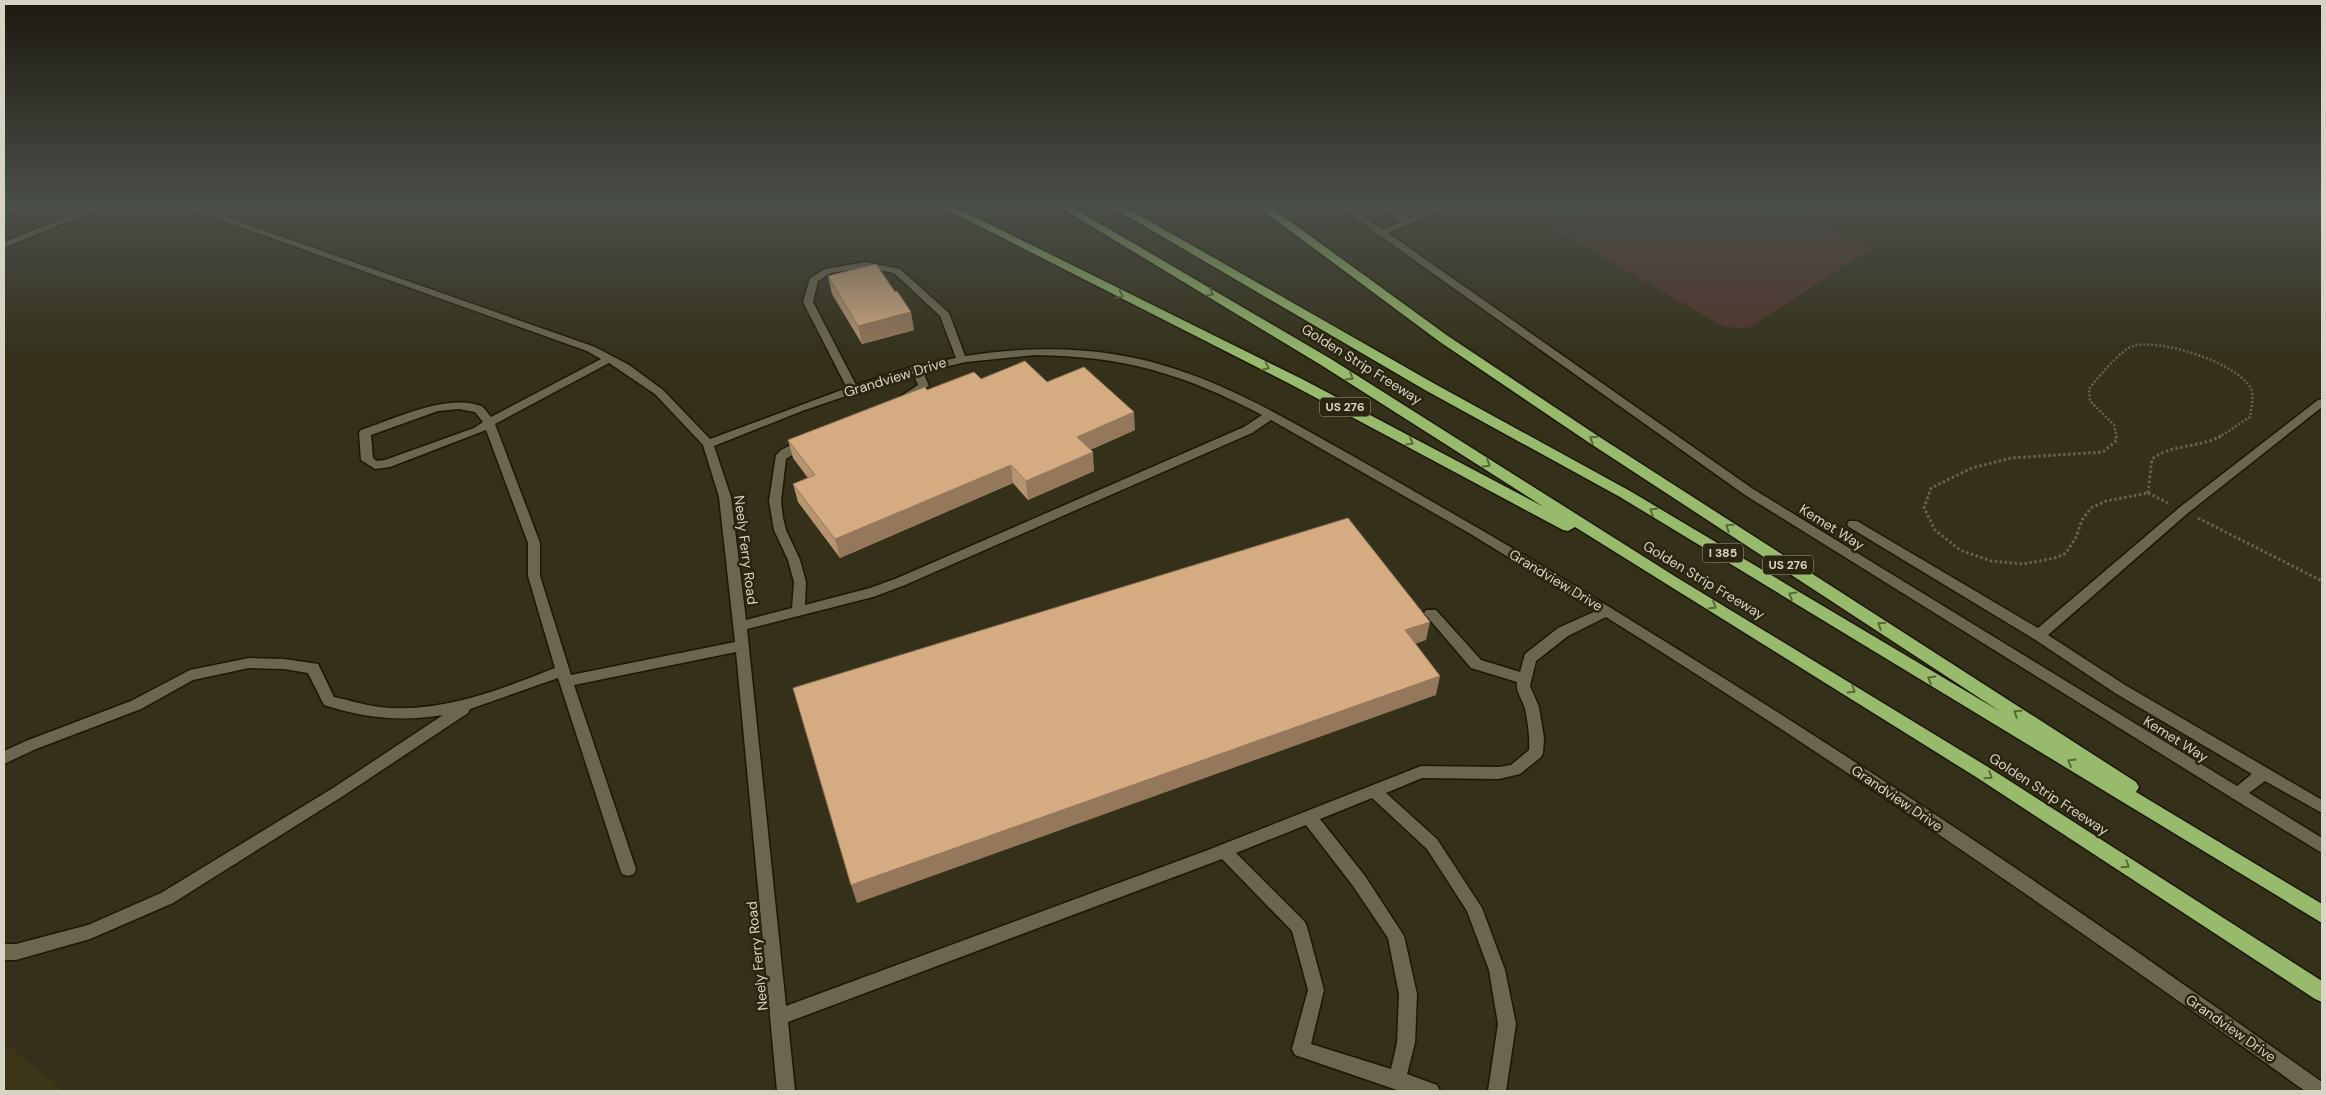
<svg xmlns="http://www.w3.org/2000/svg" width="2326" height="1095" viewBox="0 0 2326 1095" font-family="'DM Sans',sans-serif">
  <rect width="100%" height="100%" fill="#343019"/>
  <!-- built -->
  <path fill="#3c3517" d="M4,1042l60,49h-60z"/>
  <!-- green -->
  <path fill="#51332b" d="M1616,206h133l70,17 53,25 -124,80 -24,-1 -178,-103 40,-15z"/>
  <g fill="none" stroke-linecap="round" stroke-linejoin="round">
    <!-- minor casing -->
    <g stroke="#1c1703" stroke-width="3">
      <g id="minor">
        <path d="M10,206h12l-18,9v-6z"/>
        <path d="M93,206h13l-102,42v-6z"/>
        <path d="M182,206h12l401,141 34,18 34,25 47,49 137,-51 -44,-86 7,-24 15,-9 41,-7 34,7 49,44 16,43c71,-11 142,-10 210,13 65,21 124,57 183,90 64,37 128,73 191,111 138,84 276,171 411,261 122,81 242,166 362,251v9h-17c-229,-164 -460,-325 -699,-474l-38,19 -32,25 -6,25 9,21 5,31 -1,15 -2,4 -21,17 -21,5 -77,-1 -36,15 51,46 45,69 23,62 11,54 -10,67h-18l10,-67 -9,-54 -22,-59 -40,-62 -55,-51 -52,21 45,57 39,60 13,58 -2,49 -8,31 30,11 3,6 -43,-1 -102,-35 -3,-6 16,-59 -16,-59 -70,-72 -434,163 7,69h-18l-41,-439 -162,33 62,184 -2,5 -6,2 -6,-2 -2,-5 -62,-191 -88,31 -2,4 -125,83 -170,107 -83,36 -74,21h-12v-16h12l72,-19 73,-32 172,-105 110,-73c-41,7 -80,3 -119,-10l-16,-32 -24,-4 -35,-1 -56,12 -52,29 -105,40 -32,15v-13l22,-10 105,-40 59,-31 59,-12 35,1 34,5 16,33c15,3 30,8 45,10 61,7 120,-17 176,-39l-27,-92v-33l-42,-113 -96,37 -15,2 -14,-9 -2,-27 2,-3c33,-11 86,-37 120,-24 4,2 7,8 10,11l110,-58 -14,-8zM866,268l28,5 46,43 16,42 -44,9 -56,18 -43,-83 5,-21 13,-8zM1035,355c89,1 149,19 227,60l-18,12 -349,152 -25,9 -65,17 1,-23 -6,-22 -14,-30 -3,-12 -2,-17 5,-42 25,-16 -2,-3h-8l-20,10 -5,5 -7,46 5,29 14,30 6,22 -2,26 -46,12 -15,-123 -17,-51 88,-35 100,-34 11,-3 5,11 -17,11 -1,2 5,3 24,-15 -6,-14 43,-10zM609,363l46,31 48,51 16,52 16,145 -164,33 -31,-99v-33l-45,-119zM459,409l16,3 8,10 -9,6 -89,32 -8,1 -4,-3 -2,-23 67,-24zM1271,420l198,113 127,78 -38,17 -33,26 -5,18 -39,-12 -45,-50h-10l-2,3 47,55 46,14c-2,9 6,18 8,27 3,14 5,28 4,41l-18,15 -12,2 -78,-1 -5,2 -208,82 -422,156 -39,-377 126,-32 32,-12 347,-152zM1306,825l47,61 35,52 11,56 -2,49 -6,26 -80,-25 13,-54 -17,-63 -2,-5 -69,-69z"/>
        <path d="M1338,206h11l33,23 20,-7 -22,-16h10l20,12 29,-12h11l-62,27 365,256 484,297 15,-12 -137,-81 -81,-54 -185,-112 -2,-3 2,-3h8l181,107 142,-121 138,-107 4,-1v8l-134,106 -140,122 77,50 197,115v13l-57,-32 -16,12 73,45v15l-90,-55 -487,-303z"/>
      </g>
    </g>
    <!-- highway casing -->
    <g stroke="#1c1703" stroke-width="3">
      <g id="highway">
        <path d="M940,206h13l349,173 242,128 -223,-142 -263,-159h12l261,153 345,218 312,190 334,214v21l-7,-3 -339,-222 -401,-250 -7,4 -5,-1 -271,-145z"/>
        <path d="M1110,206h13l312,178 195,107 371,221 -413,-270 -148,-100 -183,-136h12l179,130 150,100 538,346 3,5 -3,5 186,112v19l-702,-426 -195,-107z"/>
      </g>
    </g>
    <!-- path-far1 -->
    <path stroke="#66634e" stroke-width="2.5" stroke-dasharray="2 2" stroke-linecap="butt" d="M2117,438l-3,-13 -24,-24 -1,-12c9,-11 31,-39 44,-43 26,-8 102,16 117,41 5,8 1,21 0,30l-32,21"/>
    <!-- path -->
    <g stroke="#66634e" stroke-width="3" stroke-dasharray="2.5 2.5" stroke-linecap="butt">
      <path d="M2116,436l1,4 -14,12 -92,6 -39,10 -41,20 -7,20 11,22 25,20 31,11 32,3 32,-6 11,-5 10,-16 6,-17 9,-12 15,-7 42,-8"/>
      <path d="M2148,493l20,10"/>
      <path d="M2148,493l4,-34c19,-15 47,-11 69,-23"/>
      <path d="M2198,518l124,63"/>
    </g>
    <!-- minor -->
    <use href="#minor" fill="#6b664e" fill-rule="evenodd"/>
    <!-- highway -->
    <use href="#highway" fill="#97ba6c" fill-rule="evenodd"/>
  </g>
  <!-- wall -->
  <g fill="#b79470">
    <path d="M828,276l86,54 -52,14 -30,-50z"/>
    <path d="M981,379l66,3 88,48 -45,20 4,21 -66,29 -15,-17 -173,75 -42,-56 -5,-18 15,-6 -15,-20 -5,-18 139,-50z"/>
  </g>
  <!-- shaded-wall -->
  <g fill="#95785b">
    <path d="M911,312l3,18 -52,14 -4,-18z"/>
    <path d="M1134,412l1,18 -57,25 -1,-18z"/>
    <path d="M1093,452l1,19 -66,29 -2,-19z"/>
    <path d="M1011,465l2,18 -173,75 -5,-19z"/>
    <path d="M1430,622l-4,18 -25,9 4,-19z"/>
    <path d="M1440,676l-4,19 -579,208 -6,-18z"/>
  </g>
  <!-- building -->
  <g fill="#d5ac82" stroke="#95785b">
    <path d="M876,264l19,28 2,-1 14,21 -53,14 -30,-50z"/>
    <path d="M1025,361l22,21 37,-15 50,45 -57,25 16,15 -67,29 -15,-16 -176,74 -42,-55 22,-9 -27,-35 137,-53 2,3 47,-18 7,7z"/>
    <path d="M1348,518l82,104 -25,8 35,46 -589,209 -58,-197z"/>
  </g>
  <!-- one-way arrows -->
  <defs><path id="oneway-chevron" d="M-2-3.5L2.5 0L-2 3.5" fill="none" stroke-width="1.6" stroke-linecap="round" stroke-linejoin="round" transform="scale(1.25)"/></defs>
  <g stroke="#5b6939">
    <use href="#oneway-chevron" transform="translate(1210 293) rotate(31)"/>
    <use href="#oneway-chevron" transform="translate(1120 295) rotate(26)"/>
    <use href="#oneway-chevron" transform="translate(1266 367) rotate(26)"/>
    <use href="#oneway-chevron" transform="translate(1350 377) rotate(32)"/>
    <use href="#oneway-chevron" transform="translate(1593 439) rotate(-147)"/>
    <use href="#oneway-chevron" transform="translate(1410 442) rotate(28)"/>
    <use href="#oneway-chevron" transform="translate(1487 464) rotate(32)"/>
    <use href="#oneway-chevron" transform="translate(1653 511) rotate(-149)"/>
    <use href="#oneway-chevron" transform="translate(1729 527) rotate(-147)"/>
    <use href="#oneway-chevron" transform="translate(1792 595) rotate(-149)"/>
    <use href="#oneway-chevron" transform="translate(1713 606) rotate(31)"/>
    <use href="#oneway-chevron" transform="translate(1881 625) rotate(-147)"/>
    <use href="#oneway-chevron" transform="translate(1931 679) rotate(-149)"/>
    <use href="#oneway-chevron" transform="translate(1852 690) rotate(32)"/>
    <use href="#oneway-chevron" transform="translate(2017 713) rotate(-147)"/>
    <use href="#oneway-chevron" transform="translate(2071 762) rotate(-149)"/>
    <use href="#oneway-chevron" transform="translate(1989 776) rotate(33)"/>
    <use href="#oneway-chevron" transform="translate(2126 865) rotate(33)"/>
  </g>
  <!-- sky -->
  <linearGradient id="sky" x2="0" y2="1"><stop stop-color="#1d1a0e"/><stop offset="0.57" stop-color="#4a4e49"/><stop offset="1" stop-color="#4a4e49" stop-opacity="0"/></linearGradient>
  <rect width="2326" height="359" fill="url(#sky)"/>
  <g text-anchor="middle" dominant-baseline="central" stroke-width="5" stroke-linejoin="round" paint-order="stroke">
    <!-- shield labels -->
    <g fill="#2a2610" stroke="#a3a08f" stroke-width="1">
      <rect x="1320" y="397.5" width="50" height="19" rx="4"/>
      <rect x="1703" y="543.5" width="40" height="19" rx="4"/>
      <rect x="1763" y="555.5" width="50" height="19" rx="4"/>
    </g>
    <g font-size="12" font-weight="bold" fill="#d7d4c6">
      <text x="1345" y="407">US 276</text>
      <text x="1723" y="553">I 385</text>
      <text x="1788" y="565">US 276</text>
    </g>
    <!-- street labels -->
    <g font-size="14" fill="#d7d4c6" stroke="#2a2610">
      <text transform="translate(1362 364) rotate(32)">Golden Strip Freeway</text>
      <text transform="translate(895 377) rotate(-17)">Grandview Drive</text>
      <text transform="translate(1832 527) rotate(32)">Kemet Way</text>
      <text transform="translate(746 550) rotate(83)">Neely Ferry Road</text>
      <text transform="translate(1556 580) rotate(31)">Grandview Drive</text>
      <text transform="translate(1704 580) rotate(31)">Golden Strip Freeway</text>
      <text transform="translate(2176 739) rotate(32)">Kemet Way</text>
      <text transform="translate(2049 794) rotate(33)">Golden Strip Freeway</text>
      <text transform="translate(1897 798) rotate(34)">Grandview Drive</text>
      <text transform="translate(757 956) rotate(-96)">Neely Ferry Road</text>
      <text transform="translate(2231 1028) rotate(35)">Grandview Drive</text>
    </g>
  </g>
  <!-- border -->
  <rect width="2326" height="1095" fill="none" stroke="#d7d4c6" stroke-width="10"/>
</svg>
